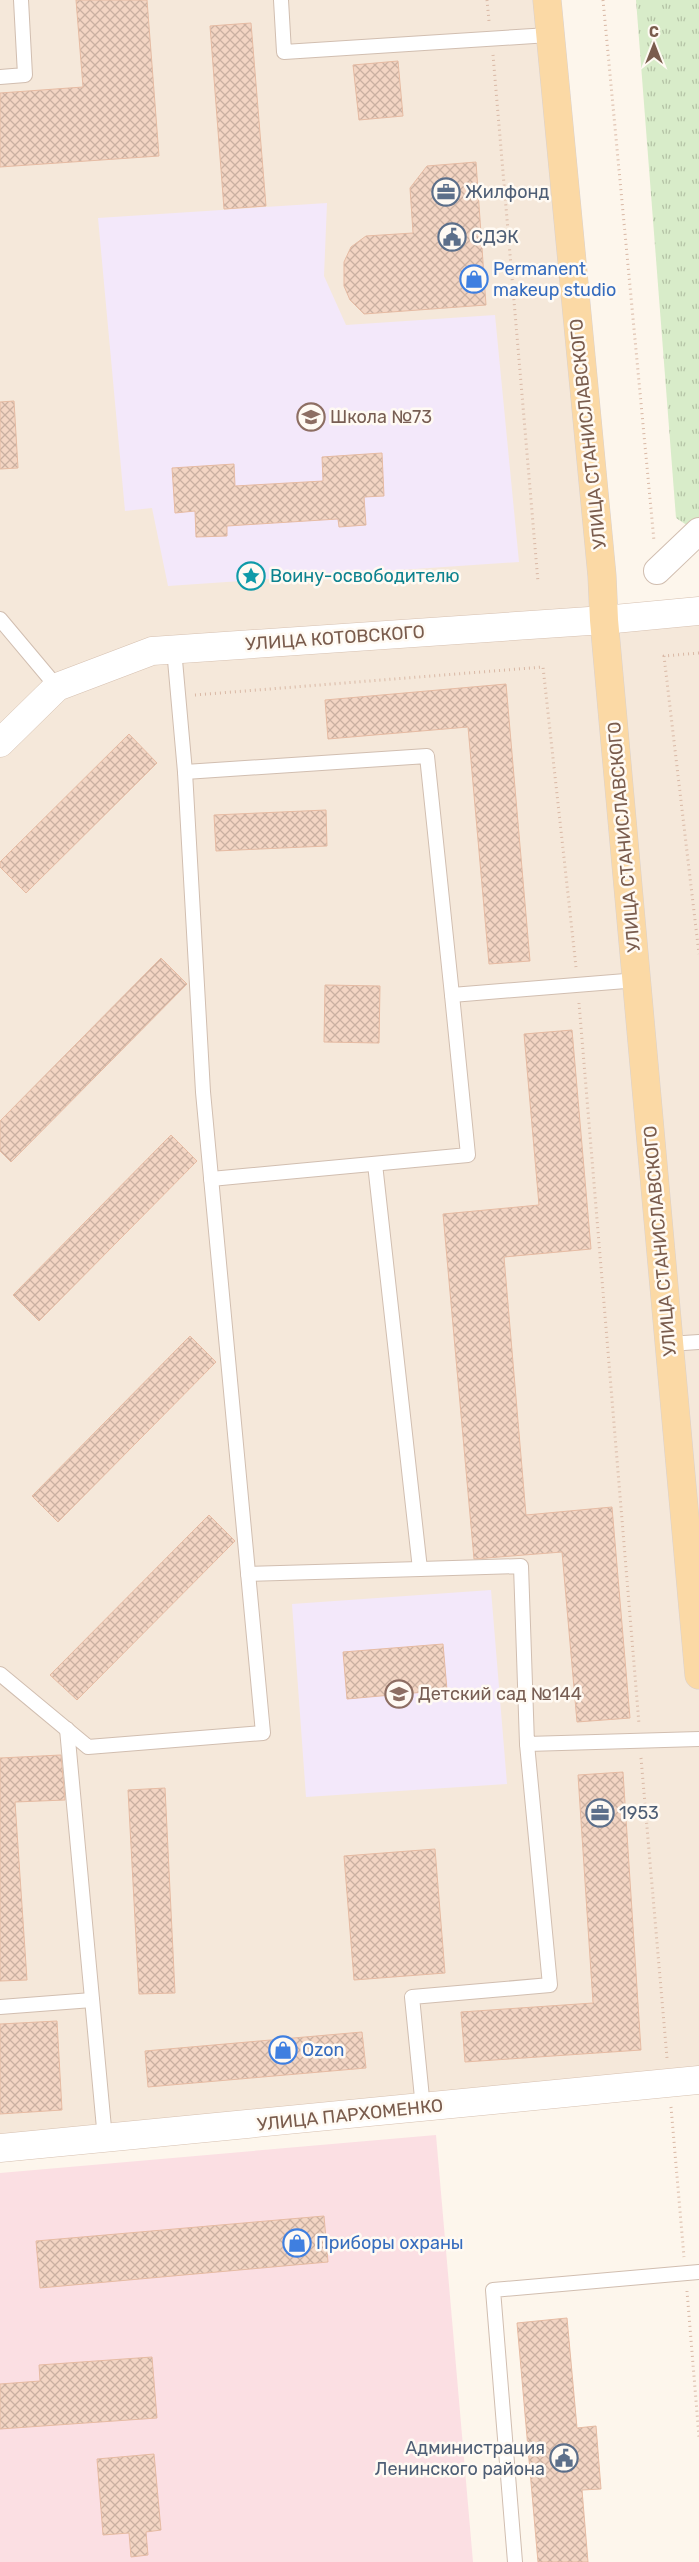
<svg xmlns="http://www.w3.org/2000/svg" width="699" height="2562" viewBox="0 0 699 2562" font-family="Rubik,sans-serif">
  <defs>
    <pattern id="park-tufts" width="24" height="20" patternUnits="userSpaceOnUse" patternTransform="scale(1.25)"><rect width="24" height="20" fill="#d8ecc9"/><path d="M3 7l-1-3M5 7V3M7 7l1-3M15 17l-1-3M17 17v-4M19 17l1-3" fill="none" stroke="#b4c2a5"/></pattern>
    <pattern id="building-cross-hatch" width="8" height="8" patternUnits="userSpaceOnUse" patternTransform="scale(1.25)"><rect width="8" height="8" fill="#f3d5c3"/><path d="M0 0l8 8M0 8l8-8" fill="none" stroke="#cab0a1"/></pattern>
  </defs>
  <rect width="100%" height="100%" fill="#fdf6ec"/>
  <!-- residential -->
  <path fill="#f5e8da" d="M0,0h547l57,620 95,-9v1469l-699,68z"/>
  <!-- education -->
  <g fill="#f3e8fa">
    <path d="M327,203l-3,73 22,49 149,-10 24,247 -351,24 -16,-78 -27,3 -27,-293z"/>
    <path d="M491,1590l16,194 -201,13 -14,-193z"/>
  </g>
  <!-- medical -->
  <path fill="#fbdfe3" d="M436,2135l37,427h-473v-389z"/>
  <!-- park -->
  <path fill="url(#park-tufts)" d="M636,0h63v533l-23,-15z"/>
  <!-- building -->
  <g fill="url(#building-cross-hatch)" stroke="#e6bba3">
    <path d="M76,0h71l12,156 -159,11v-74l83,-6z"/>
    <path d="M251,23l15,183 -42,3 -14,-183z"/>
    <path d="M398,61l5,55 -44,4 -6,-55z"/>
    <path d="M476,162l10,143 -122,9 -14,-14 -6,-14v-24l7,-15 15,-11 47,-3 -3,-45 17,-22z"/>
    <path d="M14,401l4,67 -18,1v-67z"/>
    <path d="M382,453l2,43 -20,1 2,28 -27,2 -1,-8 -111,7v10l-31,1 -1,-26 -20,2 -3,-45 62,-4 1,22 88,-5 -1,-24z"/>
    <path d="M506,684l24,277 -41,3 -21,-237 -140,12 -3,-39z"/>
    <path d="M129,734l28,29 -131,130 -26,-26v-5z"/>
    <path d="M326,810l1,36 -111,5 -2,-36z"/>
    <path d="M161,958l26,26 -176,178 -11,-11v-30z"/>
    <path d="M325,985l55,1 -1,57 -55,-1z"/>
    <path d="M572,1030l19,219 -87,8 22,258 86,-8 18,211 -53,4 -15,-170 -88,7 -31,-345 96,-9 -15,-171z"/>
    <path d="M171,1135l26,26 -158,160 -26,-26z"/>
    <path d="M190,1336l26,26 -158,160 -26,-26z"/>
    <path d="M209,1515l26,26 -158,159 -27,-25z"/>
    <path d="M443,1644l4,46 -100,9 -4,-47z"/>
    <path d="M61,1755l4,45 -50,2 12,178 -27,1v-223z"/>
    <path d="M623,1772l18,278 -176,12 -4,-50 132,-9 -15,-228z"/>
    <path d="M165,1788l10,205 -36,1 -11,-204z"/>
    <path d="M435,1849l10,124 -91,7 -10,-124z"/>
    <path d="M57,2021l5,89 -62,4v-90z"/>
    <path d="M362,2032l4,36 -218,19 -3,-36z"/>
    <path d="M324,2216l4,46 -288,26 -4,-47z"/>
    <path d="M567,2318l10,110 19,-2 5,63 -19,1 6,72h-50l-21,-239z"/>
    <path d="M152,2357l5,61 -157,11v-45l40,-3 -1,-16z"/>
    <path d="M154,2454l7,76 -15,2 2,23 -17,2 -2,-24 -26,2 -6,-76z"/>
  </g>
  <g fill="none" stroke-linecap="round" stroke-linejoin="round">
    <!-- lane casing -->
    <g stroke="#d1beb0" stroke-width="16">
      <g id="lane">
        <path d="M281,0l3,52 265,-17"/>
        <path d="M0,77l25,-2 -4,-75"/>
        <path d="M0,619l57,68"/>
        <path d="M185,772l242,-16 25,239 186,-15"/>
        <path d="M211,1179l257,-24 -16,-160"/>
        <path d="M669,1344l30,-2"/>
        <path d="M420,1569l101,-3 6,178 172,-5"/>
        <path d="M248,1574l172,-5 -45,-405"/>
        <path d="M0,1674l88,73 175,-14 -60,-641 -18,-320 -11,-123"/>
        <path d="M67,1729l38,410"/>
        <path d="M0,2007l92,-7"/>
        <path d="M423,2108l-11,-111 138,-12 -23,-241"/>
        <path d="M515,2562l-22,-272 206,-18"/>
      </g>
    </g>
    <!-- street casing -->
    <g stroke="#d1beb0" stroke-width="28">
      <path id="street" d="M657,571l42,-40"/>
    </g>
    <!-- secondary casing -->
    <g stroke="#d6c0b0" stroke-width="29">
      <g id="secondary">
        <path d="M0,743l57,-56 95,-36 452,-31 95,-9"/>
        <path d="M0,2148l699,-68"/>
      </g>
    </g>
    <!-- primary casing -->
    <g stroke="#dad1cd" stroke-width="29">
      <path id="primary" d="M547,0l55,576 2,44 95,1055"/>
    </g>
    <!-- path -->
    <g stroke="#d9b8a5" stroke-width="3" stroke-dasharray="1 4" stroke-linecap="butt">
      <path d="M487,0l2,21"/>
      <path d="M603,0l51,541"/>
      <path d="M493,55l45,527"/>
      <path d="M699,653l-35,3 35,298"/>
      <path d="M195,695l348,-28 33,300"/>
      <path d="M579,1003l60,721"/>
      <path d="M641,1758l26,300"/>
      <path d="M671,2107l13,150"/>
      <path d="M687,2291l12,146"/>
    </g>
    <!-- lane -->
    <use href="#lane" stroke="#fff" stroke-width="14"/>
    <!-- street -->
    <use href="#street" stroke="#fff" stroke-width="26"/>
    <!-- secondary -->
    <use href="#secondary" stroke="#fff" stroke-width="28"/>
    <!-- primary -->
    <use href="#primary" stroke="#fbd9a5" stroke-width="28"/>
  </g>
  <!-- icons -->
  <defs>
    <g id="office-ring" transform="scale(1.4375)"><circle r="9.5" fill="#fffaf3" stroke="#5c6f8a" stroke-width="1.5"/><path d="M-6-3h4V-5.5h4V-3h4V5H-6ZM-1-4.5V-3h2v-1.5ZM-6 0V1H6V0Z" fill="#5c6f8a"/></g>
    <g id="civic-ring" transform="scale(1.4375)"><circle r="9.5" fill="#fffaf3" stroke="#5c6f8a" stroke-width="1.5"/><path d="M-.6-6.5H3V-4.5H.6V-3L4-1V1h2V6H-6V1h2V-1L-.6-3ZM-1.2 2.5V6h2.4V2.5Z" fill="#5c6f8a"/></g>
    <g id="shop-ring" transform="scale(1.4375)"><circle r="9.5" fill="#fffaf3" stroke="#3f7fe0" stroke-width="1.5"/><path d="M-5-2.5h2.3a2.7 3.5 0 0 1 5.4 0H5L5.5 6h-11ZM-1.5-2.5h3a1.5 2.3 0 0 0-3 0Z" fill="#3f7fe0"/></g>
    <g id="school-ring" transform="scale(1.4375)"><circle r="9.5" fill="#fffaf3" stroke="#8d6e63" stroke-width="1.5"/><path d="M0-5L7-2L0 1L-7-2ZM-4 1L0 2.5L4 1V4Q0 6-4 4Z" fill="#8d6e63"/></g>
    <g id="sight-ring" transform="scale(1.4375)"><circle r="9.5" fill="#fffaf3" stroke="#0f9aa8" stroke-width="1.5"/><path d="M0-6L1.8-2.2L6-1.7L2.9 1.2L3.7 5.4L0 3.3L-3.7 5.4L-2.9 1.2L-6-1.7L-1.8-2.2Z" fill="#0f9aa8"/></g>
  </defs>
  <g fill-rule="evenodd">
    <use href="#office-ring" x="446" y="192"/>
    <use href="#civic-ring" x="452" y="237"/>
    <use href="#shop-ring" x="474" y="279"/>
    <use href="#school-ring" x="311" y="417"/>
    <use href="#sight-ring" x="251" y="576"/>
    <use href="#school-ring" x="399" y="1694"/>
    <use href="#office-ring" x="600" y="1813"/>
    <use href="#shop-ring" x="283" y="2050"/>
    <use href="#shop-ring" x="297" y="2243"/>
    <use href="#civic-ring" x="564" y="2458"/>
  </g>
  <g text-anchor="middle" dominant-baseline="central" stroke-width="5" stroke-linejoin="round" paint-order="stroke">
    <!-- service labels -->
    <g font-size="18" fill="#4e5e75" stroke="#fffaf3" text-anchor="start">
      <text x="465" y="192">Жилфонд</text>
      <text x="471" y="237">СДЭК</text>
      <text x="619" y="1813">1953</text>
      <text x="545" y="2448" text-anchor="end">Администрация<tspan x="545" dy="21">Ленинского района</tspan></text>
    </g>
    <!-- shop labels -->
    <g font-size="18" fill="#366cbe" stroke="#fffaf3" text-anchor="start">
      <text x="493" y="269">Permanent<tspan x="493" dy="21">makeup studio</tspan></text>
      <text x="302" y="2050">Ozon</text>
      <text x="316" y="2243">Приборы охраны</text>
    </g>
    <!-- education labels -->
    <g font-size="18" fill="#785e54" stroke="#fffaf3" text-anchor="start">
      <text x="330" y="417">Школа №73</text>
      <text x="418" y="1694">Детский сад №144</text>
    </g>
    <!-- street labels -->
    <g font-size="18" fill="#7a5c4d" stroke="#fffaf3">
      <text transform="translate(588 434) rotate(-96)">УЛИЦА СТАНИСЛАВСКОГО</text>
      <text transform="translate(335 638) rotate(-4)">УЛИЦА КОТОВСКОГО</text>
      <text transform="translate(624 837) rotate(-95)">УЛИЦА СТАНИСЛАВСКОГО</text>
      <text transform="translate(660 1241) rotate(-95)">УЛИЦА СТАНИСЛАВСКОГО</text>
      <text transform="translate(350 2115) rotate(-6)">УЛИЦА ПАРХОМЕНКО</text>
    </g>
    <!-- culture labels -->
    <g font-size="18" fill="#0d838f" stroke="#fffaf3" text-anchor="start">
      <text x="270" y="576">Воину-освободителю</text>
    </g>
  </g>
  <!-- north arrow -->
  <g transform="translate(654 45)" stroke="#fffaf3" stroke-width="4" paint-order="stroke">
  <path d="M0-4L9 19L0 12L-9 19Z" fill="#7a5c4d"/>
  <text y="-8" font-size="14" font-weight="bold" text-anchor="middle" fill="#7a5c4d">С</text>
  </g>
</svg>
